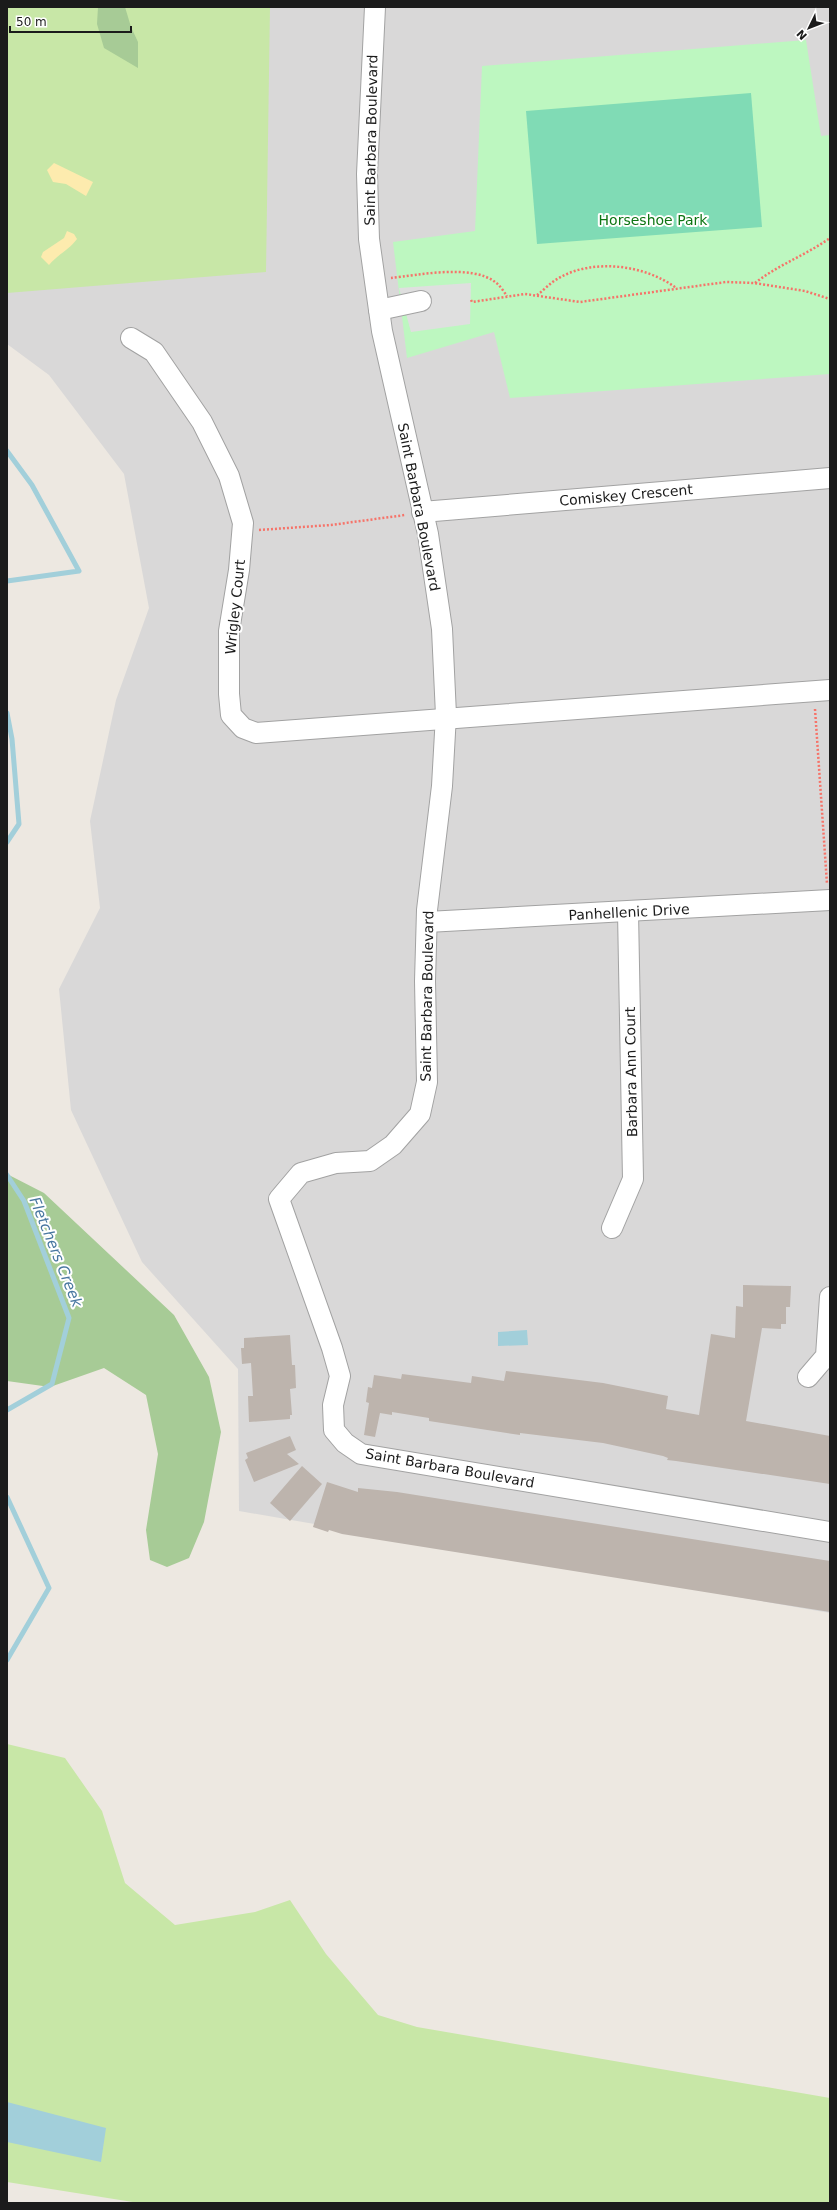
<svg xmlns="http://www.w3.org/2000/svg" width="837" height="2210" viewBox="0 0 837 2210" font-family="'DejaVu Sans',sans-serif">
  <rect width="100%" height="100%" fill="#ede8e1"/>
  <!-- residential -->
  <path fill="#d9d8d8" d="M259,7h571v1606l-591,-102 -1,-142 -96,-107 -71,-152 -12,-121 41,-81 -10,-87 26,-121 33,-92 -25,-134 -75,-99 -42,-31v-78z"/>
  <!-- grass -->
  <g fill="#c8e7a7">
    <path d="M7,7h263l-4,265 -259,21z"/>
    <path d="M7,1744l58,14 37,53 23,72 50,42 80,-13 35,-12 36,54 52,61 39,12 413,71v105h-691l-132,-21z"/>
  </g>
  <!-- forest -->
  <g fill="#a7cb96">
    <path d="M98,7h27l6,20 7,15v26l-34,-20 -7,-24z"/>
    <path d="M7,1174l37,19 130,122 35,62 12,55 -17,90 -15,36 -22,9 -17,-7 -4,-30 12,-76 -12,-59 -42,-27 -54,19 -43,-6z"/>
  </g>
  <!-- sand -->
  <g fill="#fdebae">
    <path d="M54,163l39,19 -7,14 -20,-12 -13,-2 -6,-12z"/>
    <path d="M67,231l7,3 3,5c-8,11 -20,16 -28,26l-8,-8 2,-5 21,-14z"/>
  </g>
  <!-- park -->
  <path fill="#bdf7c0" d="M806,40l15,96 9,-1v239l-320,24 -16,-66 -87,26 -14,-116 82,-11 7,-165z"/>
  <!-- pitch -->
  <path fill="#80dbb5" d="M751,93l11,134 -225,17 -11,-133z"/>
  <!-- parking -->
  <path fill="#dfdfdf" d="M471,283l-1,41 -59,8 -12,-44z"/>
  <!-- water -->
  <g fill="#a2cfda">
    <path d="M527,1330l1,15 -30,1v-14z"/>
    <path d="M7,2102l99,26 -5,34 -94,-20z"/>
  </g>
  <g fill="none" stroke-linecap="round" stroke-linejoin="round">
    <!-- stream -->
    <g stroke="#a2cfda" stroke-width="5">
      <path d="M7,451l25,34 47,86 -72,10"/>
      <path d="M7,713l5,26 7,85 -12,18"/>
      <path d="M7,1175l17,26 45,117 -17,66 -45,26"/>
      <path d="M7,1497l42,91 -42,72"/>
    </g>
  </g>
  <!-- building -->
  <g fill="#bdb4ad">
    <path d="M743,1285l48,1 -1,21h-4v17h-5v5l-19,-1 -16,93 84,15v48l-154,-23 -9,-1 1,-2 -5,-2 -60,-13 -83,-10v2l-91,-14v-3l-37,-6v3l-12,-2 -5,24 -11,-2 5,-32 -3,-1 2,-15 4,1 2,-13 27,4 1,-5 69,9 1,-7 32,5 2,-10 33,4 64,8 65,13 -2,13 33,6 12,-81 24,4 1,-32 7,1z"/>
    <path d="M290,1335l2,30h3l1,23 -6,1 2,26h-2v4l-41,3 -1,-26h5l-2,-33 -9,1 -1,-16h3v-10z"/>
    <path d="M290,1436l6,14 -9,4 12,10 -45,18 -9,-22 3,-2 -2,-5z"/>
    <path d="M302,1466l20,18 -32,37 -20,-18z"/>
    <path d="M327,1482l31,10v-4l39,4 433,69v51l-488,-78 -13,-4 -1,2 -15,-5z"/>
  </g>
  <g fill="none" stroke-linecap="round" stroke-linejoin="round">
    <!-- minor casing -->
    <g stroke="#a2a2a2" stroke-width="22">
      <g id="minor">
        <path d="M375,7l-8,167 2,65 13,92 46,203 14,95 4,86 -4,71 -15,124 -2,71 2,101 -7,32 -27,31 -23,16 -34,2 -35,10 -22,26 53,149 8,28 -7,29 1,25 11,13 16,11 469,78"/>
        <path d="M379,310l42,-9"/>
        <path d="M131,338l23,14 48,70 27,54 14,47 -4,47 -10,61v63l2,21 12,13 13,5 574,-43"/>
        <path d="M422,512l408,-34"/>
        <path d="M427,922l403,-22"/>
        <path d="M612,1228l21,-49 -5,-267"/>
        <path d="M808,1377l18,-21 4,-59"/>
      </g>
    </g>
    <!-- path -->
    <g stroke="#f67369" stroke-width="2.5" stroke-dasharray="2 2" stroke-linecap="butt">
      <path d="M391,278c27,-3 81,-14 104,4 5,3 9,10 12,14"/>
      <path d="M755,283c23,-18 51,-28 75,-45"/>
      <path d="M537,295c7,-5 14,-13 22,-17 34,-20 87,-13 117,10"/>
      <path d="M471,300l1,2 53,-8 55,8 146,-20 28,1 51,8 25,8"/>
      <path d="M259,530l72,-5 74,-10"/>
      <path d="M815,709l12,175"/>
    </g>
    <!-- minor -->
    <use href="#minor" stroke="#fff" stroke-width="20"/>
  </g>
  <g text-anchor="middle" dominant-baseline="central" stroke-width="4" stroke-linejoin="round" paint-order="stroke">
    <!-- street labels -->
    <g font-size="14" fill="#1b1b1b" stroke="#fff">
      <text transform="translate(371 140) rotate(-89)">Saint Barbara Boulevard</text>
      <text transform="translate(626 495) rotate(-5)">Comiskey Crescent</text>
      <text transform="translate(419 507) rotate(79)">Saint Barbara Boulevard</text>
      <text transform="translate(235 607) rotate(-84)">Wrigley Court</text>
      <text transform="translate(629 912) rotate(-3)">Panhellenic Drive</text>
      <text transform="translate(427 996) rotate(-89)">Saint Barbara Boulevard</text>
      <text transform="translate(631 1072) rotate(-91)">Barbara Ann Court</text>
      <text transform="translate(450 1468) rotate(10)">Saint Barbara Boulevard</text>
    </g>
    <!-- park labels -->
    <g font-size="14" fill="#0e7513" stroke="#fff">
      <text x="653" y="220">Horseshoe Park</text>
    </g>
    <!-- water labels -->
    <g font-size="15" font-style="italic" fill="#4877a0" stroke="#fff">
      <text transform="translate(56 1252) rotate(68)">Fletchers Creek</text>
    </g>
  </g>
  <!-- border -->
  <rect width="837" height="2210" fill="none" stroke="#1b1b1b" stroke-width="16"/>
  <!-- north arrow -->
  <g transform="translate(809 28) rotate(227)" stroke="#ffffff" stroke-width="3" paint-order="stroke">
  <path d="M0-3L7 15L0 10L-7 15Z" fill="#1b1b1b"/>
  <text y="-6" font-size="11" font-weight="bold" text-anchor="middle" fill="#1b1b1b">N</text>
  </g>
  <!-- scale -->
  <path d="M10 26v6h121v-6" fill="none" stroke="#1b1b1b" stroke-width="2"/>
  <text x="16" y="26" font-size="12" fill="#1b1b1b" stroke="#ffffff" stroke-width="3" paint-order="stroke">50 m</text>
</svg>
